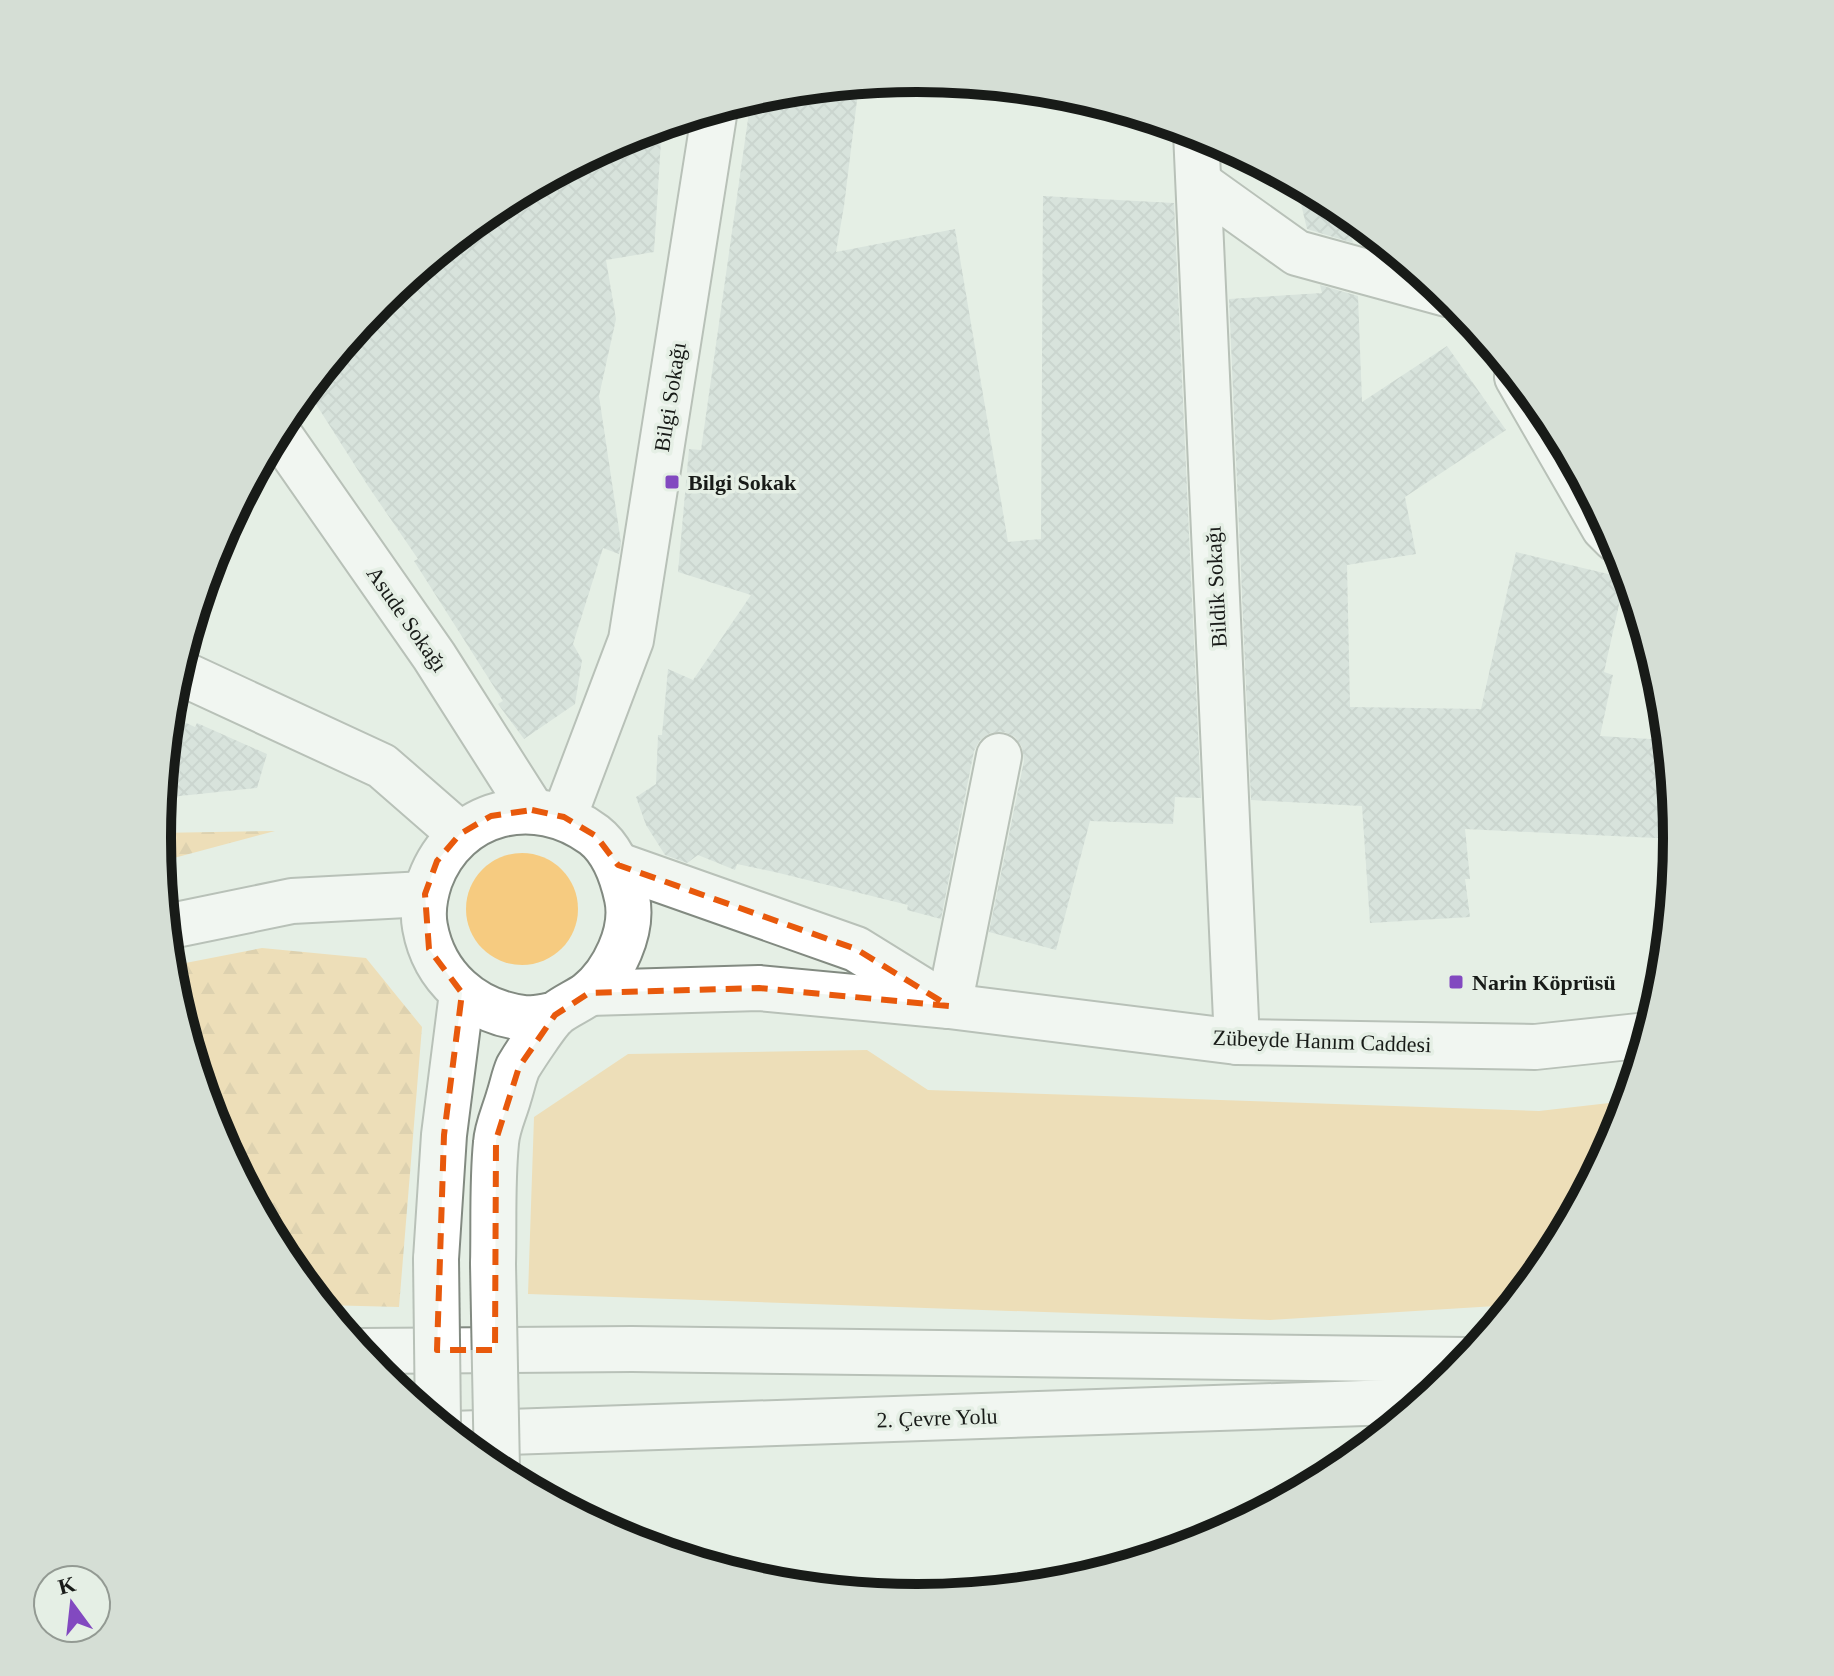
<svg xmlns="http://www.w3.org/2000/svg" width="1834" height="1676" viewBox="0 0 1834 1676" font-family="'Times New Roman',serif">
  <defs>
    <pattern id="forest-firs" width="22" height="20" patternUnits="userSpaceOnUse" patternTransform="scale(2)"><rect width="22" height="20" fill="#f6cb80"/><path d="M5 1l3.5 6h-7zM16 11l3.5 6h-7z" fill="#d2ae6e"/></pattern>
    <pattern id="building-cross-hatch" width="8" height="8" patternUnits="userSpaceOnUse" patternTransform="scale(2)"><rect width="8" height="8" fill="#c7d5d1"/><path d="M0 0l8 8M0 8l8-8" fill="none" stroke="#aab6b3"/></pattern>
  </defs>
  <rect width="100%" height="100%" fill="#e5efe5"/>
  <!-- green -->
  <g fill="#f6cb80">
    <circle cx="522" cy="909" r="56"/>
    <path d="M867,1050l61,40 611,21 88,-10 -8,28 -70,132 -37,44 -242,15 -742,-26 6,-177 94,-63z"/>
  </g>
  <!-- forest -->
  <g fill="url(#forest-firs)">
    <path d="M275,831l-116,31 -2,-29z"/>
    <path d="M262,948l104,10 56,69 -23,280 -77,-2 -37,-45 -70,-132 -43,-142 -2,-20z"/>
  </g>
  <!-- building -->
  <g fill="url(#building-cross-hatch)">
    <path d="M859,84l-15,122 -8,46 119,-23 53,313 33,-3 2,-343 131,7 27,595 -26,-1 -2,27 -83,-3 -34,129 -67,-18 35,-171 -2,-14 -7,-10 -10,-5 -15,1 -10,7 -6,11 -33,168 -34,-9 1,-5 -129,-32 -42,-9 -2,6 -37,-15 -11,8 -22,-8 -19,-30 -10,-28 20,-13 2,-49h4l6,-66 25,11 58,-85 -73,-23 11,-123 12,1 50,-352 18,-5z"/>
    <path d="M662,125l-8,127 -48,8 10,59 -17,77 22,147 -2,11 -16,-6 -30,96 9,16 -7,44 -51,35 -26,-35 5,-3 -89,-140 4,-2 -50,-73 -61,-96 73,-90 115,-94 132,-70z"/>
    <path d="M1296,183l49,28 8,32 -46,-14z"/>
    <path d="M1320,285l38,11 4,106 85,-56 59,84 -101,67 11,57 -69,11 3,142 131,2 35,-157 109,26 -21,94 9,3 -13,61 67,4 10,99 -212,-10 5,50h-5l5,38 -100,6 -8,-117 -111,-6 -22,-501 93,-6z"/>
    <path d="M169,715l26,12 2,-4 70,31 -10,34 -96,10z"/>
  </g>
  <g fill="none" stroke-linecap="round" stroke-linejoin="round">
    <!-- street casing -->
    <g stroke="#828a81" stroke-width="48">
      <g id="street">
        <path d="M1196,132l41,910"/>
        <path d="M1199,183l98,70 150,41"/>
        <path d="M1517,377l87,151 11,11"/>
        <path d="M277,431l157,225 98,154"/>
        <path d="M949,1006l50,-250"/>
      </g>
    </g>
    <!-- secondary casing -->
    <g stroke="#828a81" stroke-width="48">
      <g id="secondary">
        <path d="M177,671l205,95 78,68"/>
        <path d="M564,817l67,-177 84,-531"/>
        <path d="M166,927l126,-26 133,-7"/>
      </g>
    </g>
    <!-- primary casing -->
    <g stroke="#828a81" stroke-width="48">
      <g id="primary">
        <path d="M618,865l238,84 84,52"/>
        <path d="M589,993l170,-5 190,18 288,36 298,5 113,-12"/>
        <path d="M436,1259l8,-124 18,-142"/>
        <path d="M493,1264c1,-40 -1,-81 3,-121 1,-16 9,-32 13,-47 3,-9 5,-20 9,-29 6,-10 30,-47 39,-54 9,-7 21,-12 31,-19 26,-21 46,-63 39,-96 -5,-23 -15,-49 -33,-63 -59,-44 -138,-25 -164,45 -5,15 -8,31 -5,47 9,50 48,85 99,91 10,1 21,-2 31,-3"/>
      </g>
    </g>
    <!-- highway casing -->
    <g stroke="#828a81" stroke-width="48">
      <g id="highway">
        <path d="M359,1351l273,-2 835,11"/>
        <path d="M451,1434l972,-33"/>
      </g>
    </g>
    <!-- street -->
    <use href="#street" stroke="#fff" stroke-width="44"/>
    <!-- secondary -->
    <use href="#secondary" stroke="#fff" stroke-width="44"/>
    <!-- primary -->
    <use href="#primary" stroke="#fff" stroke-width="44"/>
    <!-- highway -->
    <use href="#highway" stroke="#fff" stroke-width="44"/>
    <!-- primary-bridge casing -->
    <g stroke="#828a81" stroke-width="48" stroke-linecap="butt">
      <g id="primary-bridge">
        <path d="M436,1259l2,164"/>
        <path d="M493,1264l4,207"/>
      </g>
    </g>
    <!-- primary-bridge -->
    <use href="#primary-bridge" stroke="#fff" stroke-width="44"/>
  </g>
  <!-- marked area -->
  <path d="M0 0H1834V1676H0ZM532,810l32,7 32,19 22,29 238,84 93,57 -190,-18 -170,5 -34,22 -36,52 -23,73 -1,210h-58l7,-215 18,-142 -33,-44 -4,-55 12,-33 23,-27 31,-18z" fill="#e5efe5" fill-opacity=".55" fill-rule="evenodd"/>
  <path fill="none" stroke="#e8590c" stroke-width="6" stroke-dasharray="16 10" stroke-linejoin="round" d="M532,810l32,7 32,19 22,29 238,84 93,57 -190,-18 -170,5 -34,22 -36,52 -23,73 -1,210h-58l7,-215 18,-142 -33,-44 -4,-55 12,-33 23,-27 31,-18z"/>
  <!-- markers -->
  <g fill="#8249c0" stroke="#e5efe5" stroke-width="3">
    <rect x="664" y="474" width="16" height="16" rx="4"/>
    <rect x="1448" y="974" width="16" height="16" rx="4"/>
  </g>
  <g text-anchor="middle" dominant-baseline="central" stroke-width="7" stroke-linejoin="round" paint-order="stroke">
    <!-- street labels -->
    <g font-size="22" fill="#181b18" stroke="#e5efe5">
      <text transform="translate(670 397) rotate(-81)">Bilgi Sokağı</text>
      <text transform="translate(1216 587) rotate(-93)">Bildik Sokağı</text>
      <text transform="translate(407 619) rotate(55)">Asude Sokağı</text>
      <text transform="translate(1322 1041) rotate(2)">Zübeyde Hanım Caddesi</text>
      <text transform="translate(937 1418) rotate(-2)">2. Çevre Yolu</text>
    </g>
    <!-- poi labels -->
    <g font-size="22" font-weight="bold" fill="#181b18" stroke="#e5efe5" text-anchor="start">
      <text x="688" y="482">Bilgi Sokak</text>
      <text x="1472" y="982">Narin Köprüsü</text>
    </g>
  </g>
  <!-- crop -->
  <path d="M0 0H1834V1676H0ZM171 838a746 746 0 1 1 1492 0a746 746 0 1 1-1492 0Z" fill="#d5ded5" fill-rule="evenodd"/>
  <path fill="none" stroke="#181b18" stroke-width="10" d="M171 838a746 746 0 1 1 1492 0a746 746 0 1 1-1492 0Z"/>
  <!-- north arrow -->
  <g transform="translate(72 1604) rotate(345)"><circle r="38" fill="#e5efe5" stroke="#939a93" stroke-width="2"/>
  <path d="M0-6L14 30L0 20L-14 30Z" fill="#8249c0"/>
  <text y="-12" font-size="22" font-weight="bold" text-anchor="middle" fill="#181b18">K</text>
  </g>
</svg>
